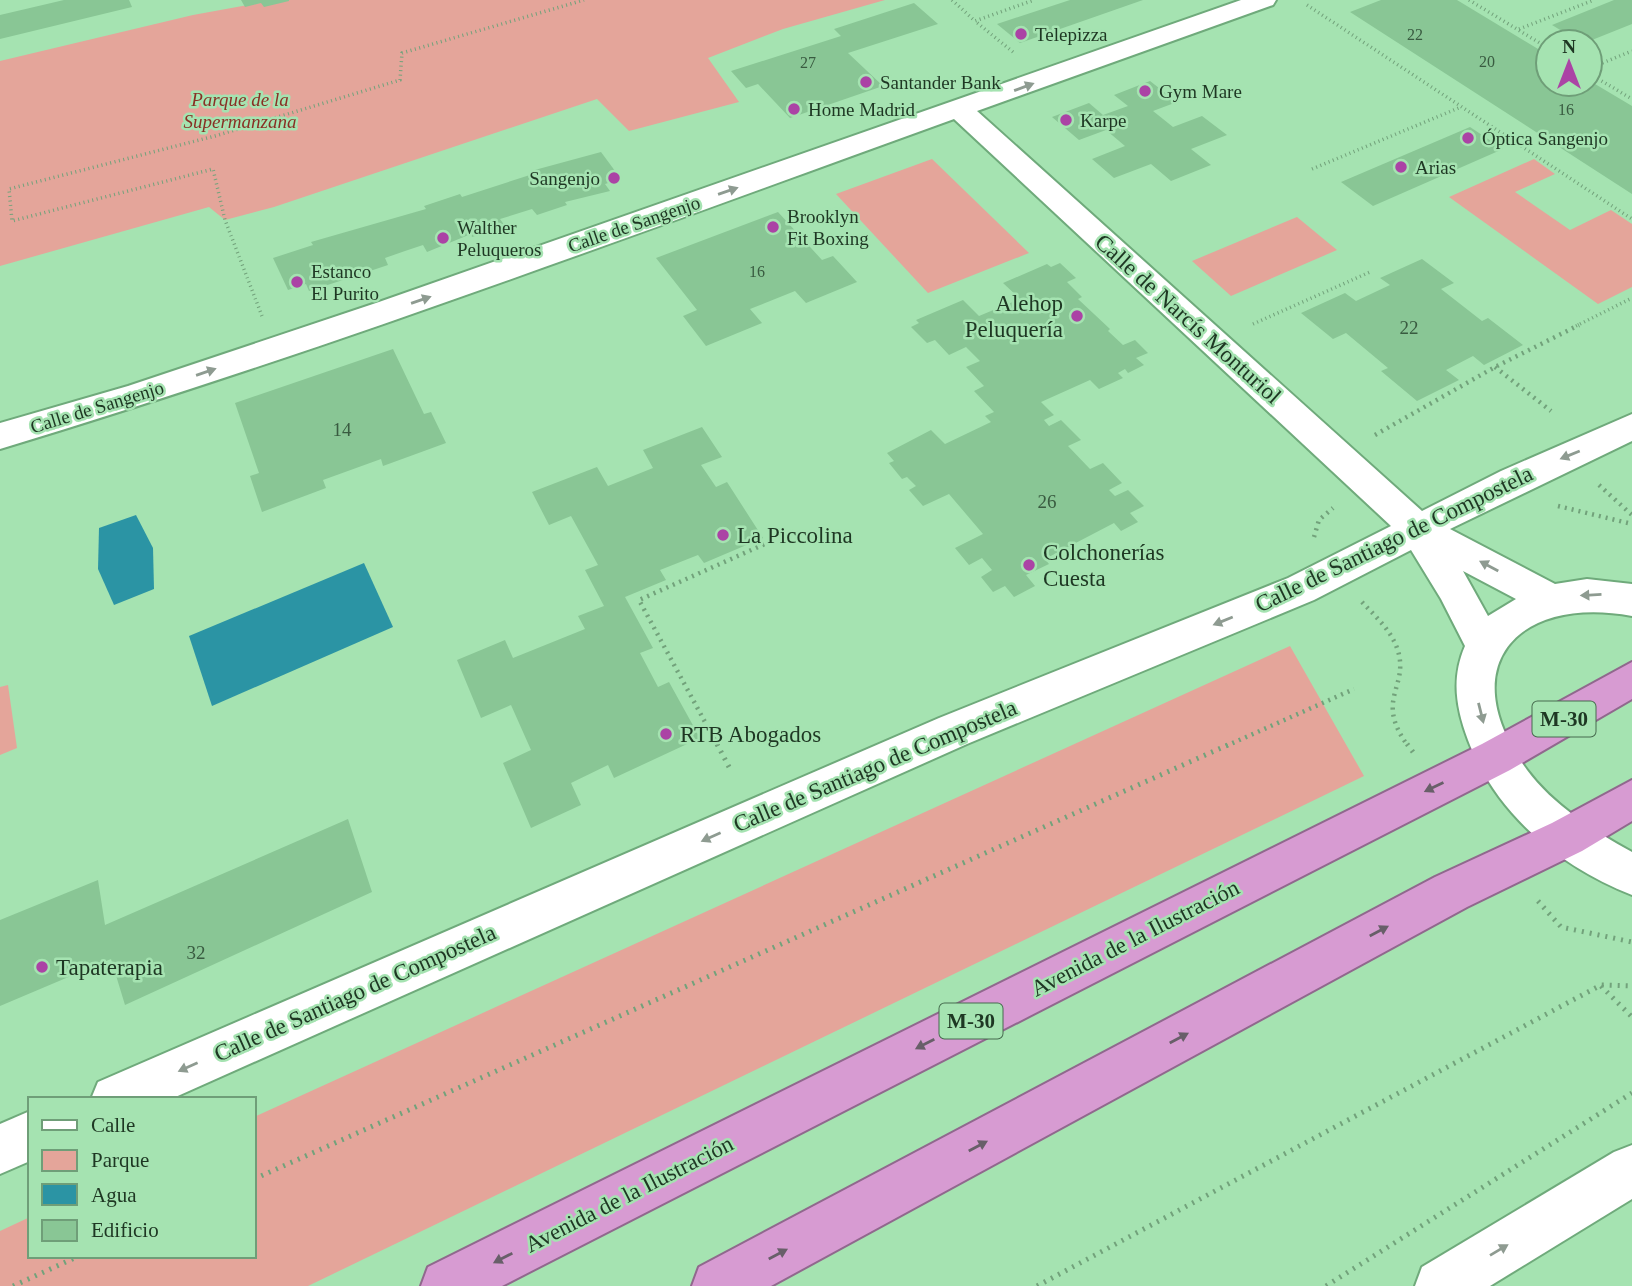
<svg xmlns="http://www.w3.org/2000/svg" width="1632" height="1286" viewBox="0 0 1632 1286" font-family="'Times New Roman',serif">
  <rect width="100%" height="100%" fill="#a5e3b1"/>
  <!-- green -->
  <g fill="#e4a59a">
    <path d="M276,0h609l-102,29 -75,29 31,44 -110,29 -32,-32 -323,108 -49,13 -16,-13 -209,59v-205l193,-46z"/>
    <path d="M932,159l97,94 -101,40 -92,-99z"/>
    <path d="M1534,159l21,15 -40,18 55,38 41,-20 21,14v63l-34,17 -149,-107z"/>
    <path d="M1297,217l40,33 -106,46 -39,-35z"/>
    <path d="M1290,646l74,130 -1056,510h-308v-55l30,-14v39h224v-139z"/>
    <path d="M8,685l9,63 -17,7v-68z"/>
  </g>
  <!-- water -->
  <g fill="#2b94a4">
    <path d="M136,515l17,33 1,41 -40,16 -16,-36 1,-41z"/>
    <path d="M364,563l29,64 -181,79 -23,-70z"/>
  </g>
  <!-- building -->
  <g fill="#89c695">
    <path d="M64,0h65l3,7 -132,32v-24z"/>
    <path d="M241,0h48v1l-25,6 -3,-4 -16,4z"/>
    <path d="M1070,0h73l-123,43 -23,-19z"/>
    <path d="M1381,0h76l91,55v29h42v-3l42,25v88l-282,-182z"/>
    <path d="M1614,0h18v24l-45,18h-7l-28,-17z"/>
    <path d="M914,3l24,21 -90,29 35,33 -93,32 -32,-34 -12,4 -15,-17 110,-35 -7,-7z"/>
    <path d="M1150,81l27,21 -24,9 20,16 29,-11 25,19 -36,14 20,16 -40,16 -20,-17 -37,14 -22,-19 33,-13 -19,-16 -27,10 -27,-23 37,-14 14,12 25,-9 -14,-11z"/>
    <path d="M1470,127l33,22 -130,57 -32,-24z"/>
    <path d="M601,152l20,27 -16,5 5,7 -45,11 2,3 -30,10 -5,-6 -32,10 5,7 -33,11 -1,-3 -44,18 -4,-7 -18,6 -20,7 3,7 -30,10 -2,-3 -15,5 2,3 -34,11 -3,-7 -18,6 -15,-32 40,-13 -2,-3 115,-33 -2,-3 36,-12 2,3 71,-23 -2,-3z"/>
    <path d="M778,212l44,48 11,-4 24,26 -51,21 -11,-12 -45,18 12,14 -56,23 -23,-30 14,-6 -41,-52z"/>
    <path d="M1422,259l32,24 -13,6 41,32 6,-3 35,27 -39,20 -11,-9 -27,14 13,10 -42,21 -36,-30 7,-3 -42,-35 -13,6 -32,-26 44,-20 11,8 34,-16 -10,-7z"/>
    <path d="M1060,263l16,15 -9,4 15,15 -4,2 32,30 -2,2 15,14 12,-5 13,13 -12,5 8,7 -16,8 -3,-4 -7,4 5,5 -24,11 -9,-9 -49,22 13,13 -10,5 5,6 12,-6 20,20 -13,6 22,23 13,-6 19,20 -13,7 6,6 13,-6 16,16 -14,7 8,9 -17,9 -7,-8 -69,36 4,5 -23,11 9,11 -21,11 -9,-11 -12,6 -12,-15 11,-7 -10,-12 -13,7 -14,-17 28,-14 -34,-40 -26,12 -14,-16 7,-4 -9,-9 -5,2 -13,-16 5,-2 -7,-8 44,-23 14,14 46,-22 -6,-6 9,-4 -20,-21 10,-5 -18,-19 14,-6 -14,-14 -17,8 -14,-15 -8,3 -16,-16 8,-4 -3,-3 47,-20 16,16 41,-17 -17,-16 44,-19 4,3z"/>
    <path d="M393,349l31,65 7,-2 15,31 -63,23 -2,-7 -58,21 3,8 -64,24 -12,-36 9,-3 -24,-70z"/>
    <path d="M702,427l20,30 -21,8 15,22 11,-5 36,56 -59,25 -6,-8 -38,15 6,10 -41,17 28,51 -13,5 18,34 11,-5 31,56 -86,40 -6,-13 -37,18 10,22 -50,23 -28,-65 28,-13 -20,-45 -30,13 -24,-58 48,-20 8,18 72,-29 -7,-13 26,-10 -19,-36 13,-5 -27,-49 -22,9 -17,-33 65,-25 11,19 45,-18 -10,-18z"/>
    <path d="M348,819l24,73 -247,113 -14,-46 -111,47v-86l98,-40 7,45z"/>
  </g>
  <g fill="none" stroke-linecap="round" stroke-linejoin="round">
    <!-- minor casing -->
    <g stroke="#6faa7b" stroke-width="4">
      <g id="minor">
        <path d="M1241,0h35l-3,5 -296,106 445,400 79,-40 131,-57v27l-182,88 105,55 32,-5 45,5v32c-116,-21 -180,51 -105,154 26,35 67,61 105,82v43c-73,-29 -136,-81 -164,-155 -12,-32 -17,-62 -3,-94l-24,-47 -30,-49 -97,50 -347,144 -796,355h-80l7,-17 841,-364 349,-140 103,-52 -437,-407c-316,114 -632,233 -954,330v-26l128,-37 251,-84zM1463,571l53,28 -28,17z"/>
        <path d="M30,1111v50l-30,13v-50z"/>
        <path d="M1632,1145v54l-142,87h-75l7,-19 192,-115z"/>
      </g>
    </g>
    <!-- trunk casing -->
    <g stroke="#90688d" stroke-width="4">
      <g id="trunk">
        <path d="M1632,662v37l-122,71 -1008,516h-81l7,-19 1054,-523z"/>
        <path d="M1632,780v41l-50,30 -115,56 -696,379h-79l7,-19 736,-390 117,-54z"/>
      </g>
    </g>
    <!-- path-far2 -->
    <g stroke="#72a27b" stroke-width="3.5" stroke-dasharray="1 3.5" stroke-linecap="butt">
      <path d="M952,0l23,21"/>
      <path d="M1469,0l79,48"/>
      <path d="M1307,5l325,214"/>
      <path d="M1519,29l75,-29"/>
      <path d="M1013,52l-38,-31 59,-21"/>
      <path d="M1590,68l42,-17"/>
      <path d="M1590,74l42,25"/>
      <path d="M1312,169l149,-62"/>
      <path d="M262,316l-37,-96 -12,-51 -201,52 -3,-32 206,-53 185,-56 2,-27 182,-53"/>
      <path d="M1253,324l117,-52"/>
      <path d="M1576,326l56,-28"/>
    </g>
    <!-- path-far1 -->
    <g stroke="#72a27b" stroke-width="4.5" stroke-dasharray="2 5" stroke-linecap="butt">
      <path d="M1495,367l56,44"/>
      <path d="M1375,435l120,-68 84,-42"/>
      <path d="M1599,485l33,30"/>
      <path d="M1558,506l74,18"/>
      <path d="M1314,537l5,-17 14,-12"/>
      <path d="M1362,602c13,14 30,29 36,49 11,37 -24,48 10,95"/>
      <path d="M718,746l-79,-146 128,-57"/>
      <path d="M1226,746l128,-57"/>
    </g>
    <!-- path -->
    <g stroke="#72a27b" stroke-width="5" stroke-dasharray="2 6" stroke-linecap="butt">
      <path d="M717,744l12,23"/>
      <path d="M1407,744l6,8"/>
      <path d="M1538,901l23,26 71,15"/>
      <path d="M1601,986l31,31"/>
      <path d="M254,1179l976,-435"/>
      <path d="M13,1286l66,-30"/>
      <path d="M1037,1286l564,-301 31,1"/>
      <path d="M1326,1286l306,-193"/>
    </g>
    <!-- minor -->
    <use href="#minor" fill="#fff" fill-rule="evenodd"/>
    <!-- trunk -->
    <use href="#trunk" fill="#d79bd2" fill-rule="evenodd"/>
  </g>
  <!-- one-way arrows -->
  <defs><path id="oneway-solid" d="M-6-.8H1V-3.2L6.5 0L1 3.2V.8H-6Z" transform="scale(1.75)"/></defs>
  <g fill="#8e9b91">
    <use href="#oneway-solid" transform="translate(1024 87) rotate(-20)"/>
    <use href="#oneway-solid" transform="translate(728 191) rotate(-19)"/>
    <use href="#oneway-solid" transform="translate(421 300) rotate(-19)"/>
    <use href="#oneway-solid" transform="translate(206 372) rotate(-19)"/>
    <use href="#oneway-solid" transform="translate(1570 455) rotate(158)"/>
    <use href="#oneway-solid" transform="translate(1489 566) rotate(-152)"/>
    <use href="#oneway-solid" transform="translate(1591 595) rotate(177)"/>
    <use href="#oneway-solid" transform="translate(1223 621) rotate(158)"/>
    <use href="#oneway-solid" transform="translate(1481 713) rotate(76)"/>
    <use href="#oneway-solid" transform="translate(711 837) rotate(156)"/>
    <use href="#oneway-solid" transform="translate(188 1067) rotate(156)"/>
    <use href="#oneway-solid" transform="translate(1499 1250) rotate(-31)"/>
  </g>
  <g fill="#685f69">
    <use href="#oneway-solid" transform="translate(1434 787) rotate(154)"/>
    <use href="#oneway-solid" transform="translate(1379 931) rotate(-28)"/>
    <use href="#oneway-solid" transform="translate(1179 1038) rotate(-28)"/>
    <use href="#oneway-solid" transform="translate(925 1044) rotate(153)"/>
    <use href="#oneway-solid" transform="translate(978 1146) rotate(-28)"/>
    <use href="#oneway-solid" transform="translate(778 1254) rotate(-28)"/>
    <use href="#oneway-solid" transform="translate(503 1258) rotate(153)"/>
  </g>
  <!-- markers -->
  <g fill="#ab43a5" stroke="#a5e3b1" stroke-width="2.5">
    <circle cx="1021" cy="34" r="7"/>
    <circle cx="866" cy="82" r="7"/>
    <circle cx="1145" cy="91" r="7"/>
    <circle cx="794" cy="109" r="7"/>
    <circle cx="1066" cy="120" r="7"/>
    <circle cx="1468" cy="138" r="7"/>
    <circle cx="1401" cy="167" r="7"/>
    <circle cx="614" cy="178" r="7"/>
    <circle cx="773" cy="227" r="7"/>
    <circle cx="443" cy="238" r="7"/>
    <circle cx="297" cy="282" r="7"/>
    <circle cx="1077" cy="316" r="7"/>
    <circle cx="723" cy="535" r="7"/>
    <circle cx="1029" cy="565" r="7"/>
    <circle cx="666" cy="734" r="7"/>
    <circle cx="42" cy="967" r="7"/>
  </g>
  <g text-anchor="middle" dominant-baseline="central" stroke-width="5" stroke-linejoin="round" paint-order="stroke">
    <!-- far-number labels -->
    <g font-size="16" fill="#395b40">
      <text x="1415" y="34">22</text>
      <text x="1487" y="61">20</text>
      <text x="808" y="62">27</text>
      <text x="1566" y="109">16</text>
      <text x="757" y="271">16</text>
    </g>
    <!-- far-poi labels -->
    <g font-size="19" fill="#1e3723" stroke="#a5e3b1" text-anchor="start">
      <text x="1035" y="34">Telepizza</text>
      <text x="880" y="82">Santander Bank</text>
      <text x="1159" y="91">Gym Mare</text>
      <text x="808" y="109">Home Madrid</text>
      <text x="1080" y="120">Karpe</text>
      <text x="1482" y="138">Óptica Sangenjo</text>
      <text x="1415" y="167">Arias</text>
      <text x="600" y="178" text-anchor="end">Sangenjo</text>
      <text x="787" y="216">Brooklyn<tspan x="787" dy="22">Fit Boxing</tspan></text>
      <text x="457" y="227">Walther<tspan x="457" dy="22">Peluqueros</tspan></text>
      <text x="311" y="271">Estanco<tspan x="311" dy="22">El Purito</tspan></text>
    </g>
    <!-- far-park labels -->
    <g font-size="19" font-style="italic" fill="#893025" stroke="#a5e3b1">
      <text x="240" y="99">Parque de la<tspan x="240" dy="22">Supermanzana</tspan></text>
    </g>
    <!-- far-street labels -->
    <g font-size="19" fill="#1e3723" stroke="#a5e3b1">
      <text transform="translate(634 224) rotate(-19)">Calle de Sangenjo</text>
      <text transform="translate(97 407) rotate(-17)">Calle de Sangenjo</text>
    </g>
    <!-- number labels -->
    <g font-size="19" fill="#395b40">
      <text x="1409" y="327">22</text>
      <text x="342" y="429">14</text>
      <text x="1047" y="501">26</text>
      <text x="196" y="952">32</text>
    </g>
    <!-- shield labels -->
    <g fill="#a5e3b1" stroke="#466b4e" stroke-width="2">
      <rect x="1532.5" y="701.5" width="63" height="35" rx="5"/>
      <rect x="939.5" y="1003.5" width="63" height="35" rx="5"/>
    </g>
    <g font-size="21" font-weight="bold" fill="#1e3723">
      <text x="1564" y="719">M-30</text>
      <text x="971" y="1021">M-30</text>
    </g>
    <!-- poi labels -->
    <g font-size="23" fill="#1e3723" stroke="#a5e3b1" text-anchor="start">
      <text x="1063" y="303" text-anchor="end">Alehop<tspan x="1063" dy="26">Peluquería</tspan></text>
      <text x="737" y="535">La Piccolina</text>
      <text x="1043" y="552">Colchonerías<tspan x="1043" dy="26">Cuesta</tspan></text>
      <text x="680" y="734">RTB Abogados</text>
      <text x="56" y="967">Tapaterapia</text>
    </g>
    <!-- street labels -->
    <g font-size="23" fill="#1e3723" stroke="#a5e3b1">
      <text transform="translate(1188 319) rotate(42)">Calle de Narcís Monturiol</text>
      <text transform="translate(1394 539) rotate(-26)">Calle de Santiago de Compostela</text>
      <text transform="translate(875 766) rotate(-23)">Calle de Santiago de Compostela</text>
      <text transform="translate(1135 938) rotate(-27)">Avenida de la Ilustración</text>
      <text transform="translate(355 993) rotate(-24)">Calle de Santiago de Compostela</text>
      <text transform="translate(629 1194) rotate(-27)">Avenida de la Ilustración</text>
    </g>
  </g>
  <!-- legend -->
  <rect x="28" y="1097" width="228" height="161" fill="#a5e3b1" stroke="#6f9e78" stroke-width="2"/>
  <rect x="42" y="1120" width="35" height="10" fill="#ffffff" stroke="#6f9e78" stroke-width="2"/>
  <text x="91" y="1132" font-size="21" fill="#1e3723">Calle</text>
  <rect x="42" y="1150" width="35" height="21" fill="#e4a59a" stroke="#6f9e78" stroke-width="2"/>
  <text x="91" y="1167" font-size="21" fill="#1e3723">Parque</text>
  <rect x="42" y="1184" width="35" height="21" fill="#2b94a4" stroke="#6f9e78" stroke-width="2"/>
  <text x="91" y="1202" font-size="21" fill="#1e3723">Agua</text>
  <rect x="42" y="1220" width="35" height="21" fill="#89c695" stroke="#6f9e78" stroke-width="2"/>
  <text x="91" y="1237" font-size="21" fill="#1e3723">Edificio</text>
  <!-- north arrow -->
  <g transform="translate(1569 63)"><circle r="33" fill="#a5e3b1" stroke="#6f9e78" stroke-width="2"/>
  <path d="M0-5L12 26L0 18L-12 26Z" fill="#ab43a5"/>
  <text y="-10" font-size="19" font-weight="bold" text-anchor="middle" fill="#1e3723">N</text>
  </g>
</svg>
